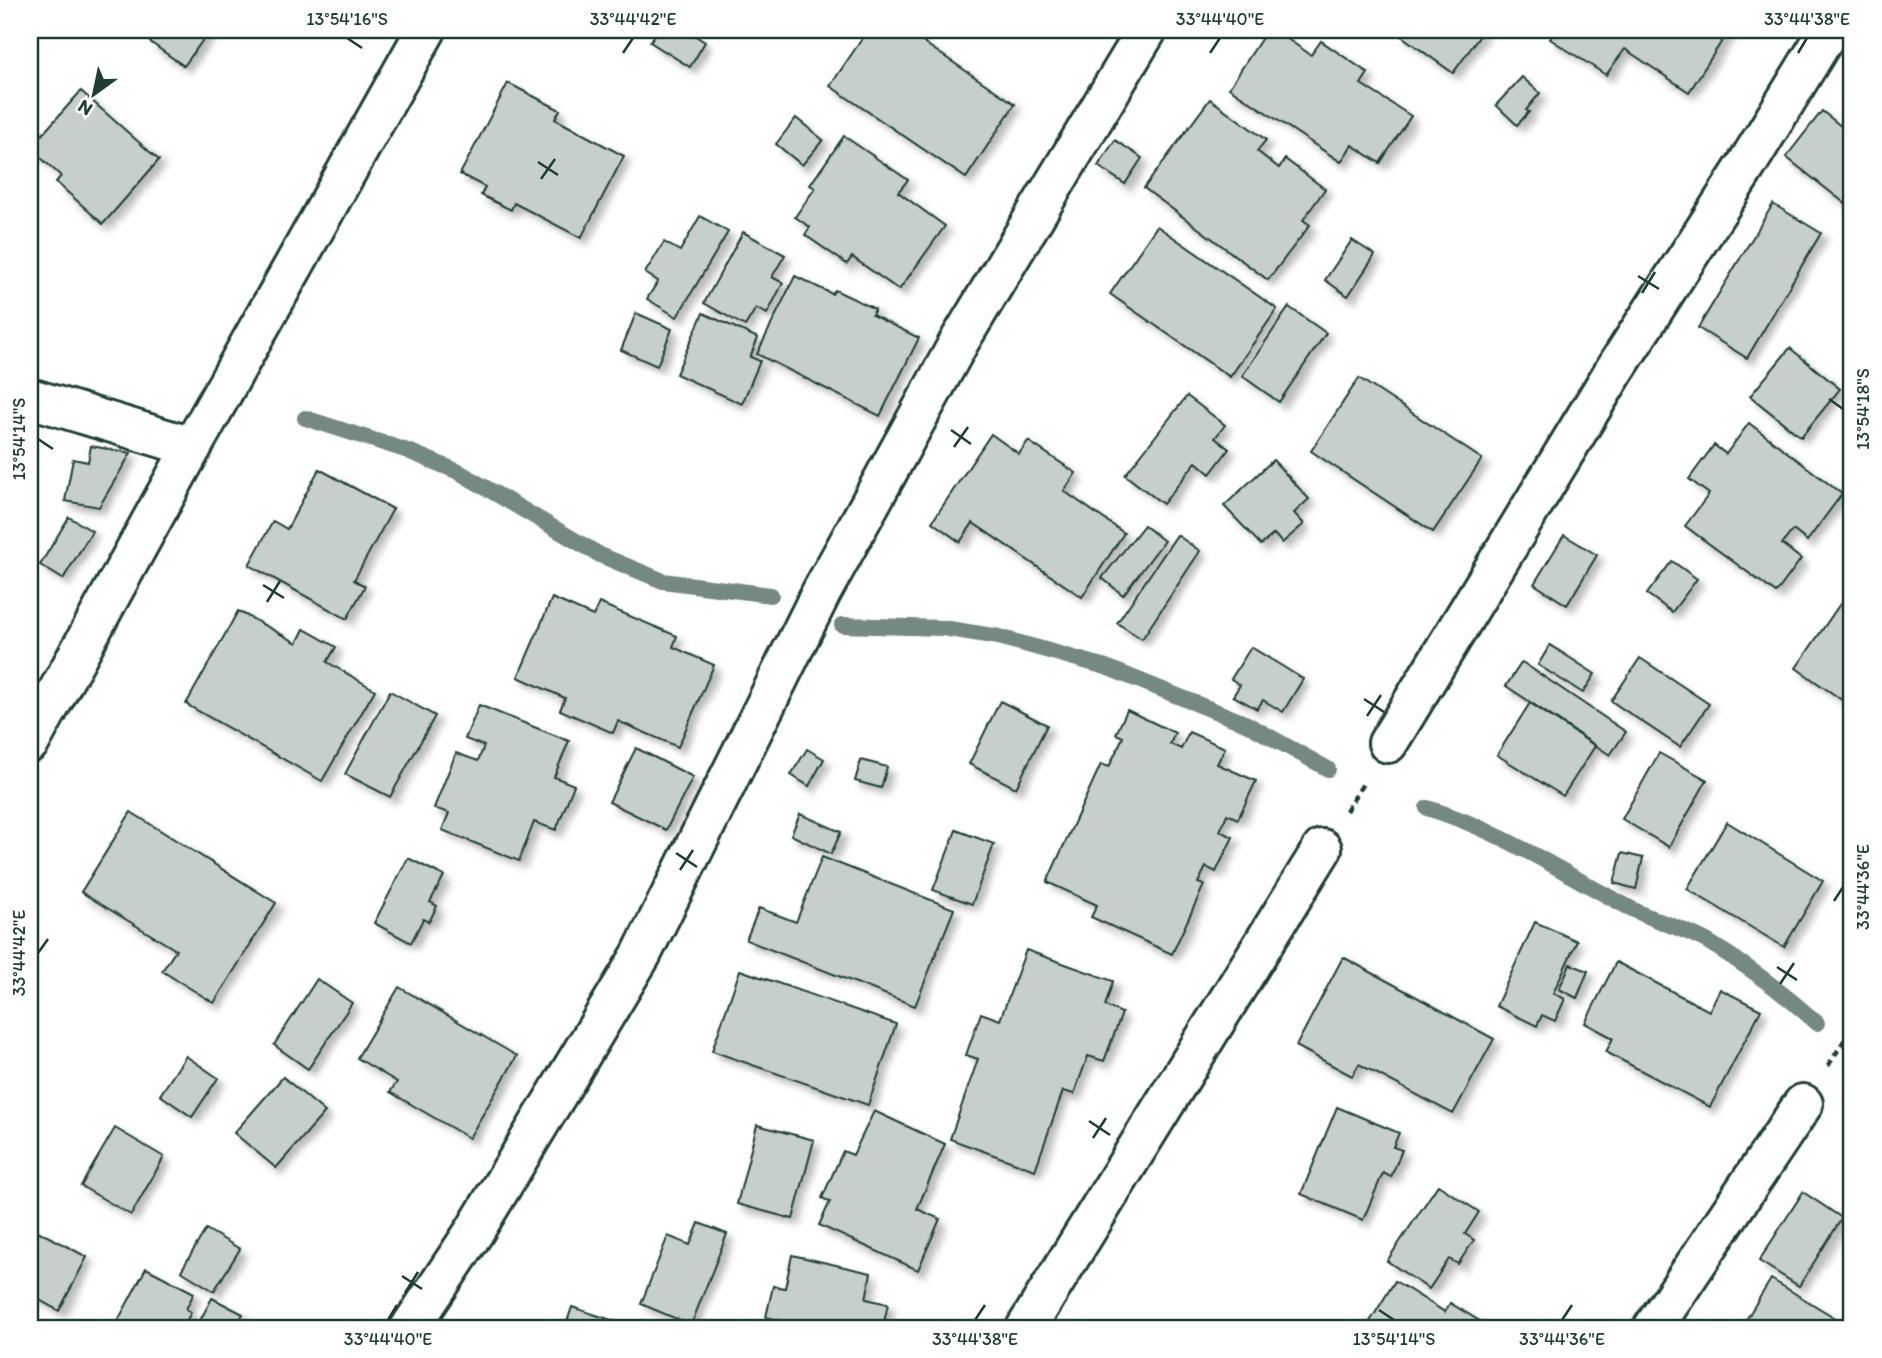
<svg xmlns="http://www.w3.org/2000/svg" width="1882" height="1358" viewBox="0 0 1882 1358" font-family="Itim,sans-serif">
  <defs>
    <filter id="shadow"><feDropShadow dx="6" dy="6" stdDeviation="3.5" flood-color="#0004"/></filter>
  </defs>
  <rect width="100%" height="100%" fill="#fff"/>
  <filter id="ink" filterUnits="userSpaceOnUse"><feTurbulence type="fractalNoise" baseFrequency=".0143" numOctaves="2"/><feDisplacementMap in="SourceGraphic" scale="14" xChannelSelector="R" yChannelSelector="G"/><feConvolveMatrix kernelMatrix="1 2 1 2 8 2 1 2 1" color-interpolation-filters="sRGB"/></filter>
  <g filter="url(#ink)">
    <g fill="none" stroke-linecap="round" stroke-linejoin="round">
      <!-- stream -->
      <g stroke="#758883" stroke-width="16">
        <path d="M305,418l103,33 51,21 141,83 63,26 108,14"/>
        <path d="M842,625l101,3 56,9 107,30 141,57 81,45"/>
        <path d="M1427,808c74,22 137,66 205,101 25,13 54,20 78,34 36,22 75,51 107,80"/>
      </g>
    </g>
    <!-- building -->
    <g fill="#c7cfcc" stroke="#1f3d34" stroke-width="2" filter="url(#shadow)">
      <path d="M159,30h51l-26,36 -34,-24z"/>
      <path d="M658,30h28l19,12 -15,25 -40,-25z"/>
      <path d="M868,30h37l110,74 -49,74 -136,-92z"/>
      <path d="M1267,30h7l37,25 10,-14 47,32 -7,11 50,32 -31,47 -28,-18 -11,17 -112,-74z"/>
      <path d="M1404,30h80l-31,43 -53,-38z"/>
      <path d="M1556,30h173l-40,62 -64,-43 -19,26 -56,-36z"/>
      <path d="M1522,77l18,16 -14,17 3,2 -12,13 -21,-20z"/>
      <path d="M508,83l52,27 -5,9 69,37 -43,82 -67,-35 -3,7 -30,-15 4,-8 -25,-13z"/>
      <path d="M81,91l78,69 -56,64 -47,-42 5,-6 -31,-28z"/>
      <path d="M1210,99l56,41 -9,11 22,17 6,-9 40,30 -22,31 7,5 -42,55 -124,-92z"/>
      <path d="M1822,111l30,24v74l-66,-52z"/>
      <path d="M796,118l27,22 -21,25 -26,-21z"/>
      <path d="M844,136l64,44 -10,12 47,34 -46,64 -47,-33 -5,7 -42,-29 5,-8 -15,-10 20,-29 -5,-3z"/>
      <path d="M1115,140l27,18 -17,26 -27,-18z"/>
      <path d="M1773,204l48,29 -74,125 -49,-30z"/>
      <path d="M700,216l28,16 -51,85 -30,-18 11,-18 -13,-8 19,-31 16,9z"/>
      <path d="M1157,226l120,83 -47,68 -120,-83z"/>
      <path d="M743,232l42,23 -13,22 11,6 -16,31 -11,-6 -11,18 -41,-23z"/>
      <path d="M1352,240l23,15 -27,41 -23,-16z"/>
      <path d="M795,276l37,18 3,-4 40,19 -3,6 47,23 -39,78 -123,-62z"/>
      <path d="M1289,307l37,26 -47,69 -37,-26z"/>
      <path d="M636,313l36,16 -15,37 -36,-16z"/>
      <path d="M703,313l55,25 -8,19 10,4 -18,43 -66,-30z"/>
      <path d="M1790,348l50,41 -39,48 -51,-41z"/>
      <path d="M1359,378l123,81 -49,73 -122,-81z"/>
      <path d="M1187,396l38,29 -10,13 14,11 -19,25 -14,-12 -33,42 -38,-29z"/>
      <path d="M1749,423l93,71 -35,47 -14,-11 -11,14 19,15 -25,34 -91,-67 24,-32 -20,-15 25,-34 12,9z"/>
      <path d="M991,434l28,20 9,-13 48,32 -12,18 60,42 -42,64 -109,-74 -13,19 -28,-20z"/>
      <path d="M91,446l40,7 -32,54 -34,-6 8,-42 15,3z"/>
      <path d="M1273,460l36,39 -15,14 10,11 -22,19 -8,-9 -13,11 -37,-39z"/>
      <path d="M319,469l74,40 -39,71 11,6 -18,33 -98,-54 24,-44 14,8z"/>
      <path d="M69,517l23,14 -29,48 -23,-14z"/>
      <path d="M1144,525l20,16 -41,54 -21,-17z"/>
      <path d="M1177,535l23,16 -58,88 -25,-16z"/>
      <path d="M1564,535l33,20 -30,50 -33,-21z"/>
      <path d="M1672,561l25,18 -25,33 -25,-18z"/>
      <path d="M552,598l41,18 6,-13 78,33 -4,11 41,18 -36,82 -60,-26 -5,12 -53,-23 5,-12 -47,-21z"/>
      <path d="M1840,604l12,8v95l-56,-39z"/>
      <path d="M238,611l59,32 7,-14 32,18 -9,15 48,28 -53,91 -136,-77z"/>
      <path d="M1550,645l45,29 -12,19 -45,-28z"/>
      <path d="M1251,647l52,32 -20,33 -20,-12 -6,9 -24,-13 7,-11 -9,-6z"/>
      <path d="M1640,658l69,46 -29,43 -69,-46z"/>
      <path d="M1522,662l104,70 -16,23 -104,-69z"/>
      <path d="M390,691l45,25 -45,81 -45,-23z"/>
      <path d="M1000,701l47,24 -31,63 -47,-24z"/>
      <path d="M1530,703l65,43 -32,50 -66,-41z"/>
      <path d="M479,705l90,36 -15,36 20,8 -18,45 -22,-8 -15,39 -77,-31 7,-17 -15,-5 22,-55 22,8 6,-15 -19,-7z"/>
      <path d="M1127,710l48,23 -5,11 11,5 8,-17 36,16 -8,16 39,17 -18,38 -11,-5 -7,17 13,6 -17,35 -10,-5 -8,16 6,2 -32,69 -81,-37 6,-12 -50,-23 54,-118 8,3 14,-30 -7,-3z"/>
      <path d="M636,748l57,29 -27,53 -57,-28z"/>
      <path d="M807,749l17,10 -15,27 -18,-11z"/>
      <path d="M1659,753l48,27 -38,67 -47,-28z"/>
      <path d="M861,760l26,7 -6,21 -26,-7z"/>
      <path d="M131,812l145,91 -62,100 -52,-32 14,-21 -95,-58z"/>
      <path d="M800,814l41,18 -10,22 -40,-19z"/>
      <path d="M1727,822l96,59 -39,66 -97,-58z"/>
      <path d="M956,830l38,14 -22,60 -39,-14z"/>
      <path d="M1622,853l21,5 -7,31 -22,-6z"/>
      <path d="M822,857l132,52 -39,97 -169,-66 13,-32 37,14z"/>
      <path d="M408,858l36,18 -14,26 7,4 -8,16 -6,-3 -12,24 -37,-20z"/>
      <path d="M1535,922l42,19 -24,52 12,6 -10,22 -13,-6 -5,11 -41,-20z"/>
      <path d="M1026,950l87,31 -8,25 17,7 -18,48 -16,-5 -14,38 -11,-3 -28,79 -85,-31 28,-80 -12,-4 15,-42 19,7z"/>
      <path d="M1343,957l151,82 -41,75 -94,-50 -7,12 -56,-30z"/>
      <path d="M1616,962l93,49 11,-22 41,21 -51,97 -104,-55 7,-14 -28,-15z"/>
      <path d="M1570,964l18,7 -11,27 -18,-9z"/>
      <path d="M740,970l156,54 -28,81 -156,-54z"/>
      <path d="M317,979l35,24 -44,66 -34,-24z"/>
      <path d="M399,987l118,69 -48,82 -79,-46 7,-10 -40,-24z"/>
      <path d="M186,1056l32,22 -26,39 -32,-22z"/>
      <path d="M283,1077l42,35 -49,56 -42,-35z"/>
      <path d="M1337,1107l62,26 -6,14 9,3 -11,27 -8,-4 -20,47 -62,-26z"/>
      <path d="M874,1111l71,33 -28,65 23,10 -22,51 -99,-45 11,-23 -8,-4 21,-47 10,4z"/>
      <path d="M757,1125l57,15 -21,79 -56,-15z"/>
      <path d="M115,1128l49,29 -33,58 -50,-29z"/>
      <path d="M1438,1185l41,27 -14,22 9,6 -16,24 -9,-5 -20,30 -42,-28z"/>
      <path d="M1803,1192l39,26 -43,68 -40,-25z"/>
      <path d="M699,1223l28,11 -36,91 -50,-21 27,-68 22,9z"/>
      <path d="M30,1227l57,30 -28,54 -29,-16z"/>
      <path d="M206,1229l34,20 -26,42 -33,-20z"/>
      <path d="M792,1255l79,18 -5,26 22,5 -5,23 4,1h-110l2,-8 -13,-3 7,-31 12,2z"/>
      <path d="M146,1268l48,25 -8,16 5,3 -8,16h-69z"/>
      <path d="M1771,1279l81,49h-111z"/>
      <path d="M1395,1281l50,31 5,-9 41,25h-125z"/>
      <path d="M212,1298l31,16 -7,13 3,1h-43z"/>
      <path d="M572,1307l54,18 -1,3h-60z"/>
    </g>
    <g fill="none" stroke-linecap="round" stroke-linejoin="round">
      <!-- minor casing -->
      <g stroke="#1f3d34" stroke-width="44">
        <g id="minor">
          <path d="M30,398l162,49"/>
          <path d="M30,742l162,-295 234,-417"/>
          <path d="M1388,743l226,-372 132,-205 83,-136"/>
          <path d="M410,1328l64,-96 167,-277 180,-362 138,-251 188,-312"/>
          <path d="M1026,1328l296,-479"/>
          <path d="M1653,1328l150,-224"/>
        </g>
      </g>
      <!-- path -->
      <g stroke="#1f3d34" stroke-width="4.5" stroke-dasharray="7 5" stroke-linecap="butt">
        <path d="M1346,811l18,-29"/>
        <path d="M1828,1066l24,-38"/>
      </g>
      <!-- minor -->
      <use href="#minor" stroke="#fff" stroke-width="38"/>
    </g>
  </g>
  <!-- ticks -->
  <path fill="none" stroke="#1f3d34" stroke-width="2.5" d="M347,38l15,10M623,53l10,-15M1210,53l10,-15M1798,53l9,-15M538,162l20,13M541,179l14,-20M1638,276l21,13M1642,293l13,-21M1829,399l14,10M951,430l20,14M38,439l15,10M954,447l14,-20M263,585l21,13M267,602l13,-21M1364,699l20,13M1367,716l14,-21M676,853l21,14M680,870l13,-20M1834,901l9,-14M38,953l10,-14M1777,967l20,13M1780,984l14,-21M1089,1121l21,14M1093,1138l13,-20M402,1276l20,13M405,1293l13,-21M1379,1310l15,10M388,1320l9,-15M975,1320l10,-15M1562,1320l10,-15"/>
  <!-- margin -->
  <rect width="1882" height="1358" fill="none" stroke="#fff" stroke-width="77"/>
  <!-- north arrow -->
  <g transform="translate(94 94) rotate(213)" stroke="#ffffff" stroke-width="5" paint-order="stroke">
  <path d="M0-5L12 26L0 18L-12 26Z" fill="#1f3d34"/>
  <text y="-10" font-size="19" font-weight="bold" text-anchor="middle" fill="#1f3d34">N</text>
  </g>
  <rect x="38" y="38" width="1805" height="1282" fill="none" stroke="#1f3d34" stroke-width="2.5"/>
  <g font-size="18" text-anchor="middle" fill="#1f3d34">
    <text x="347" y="25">13°54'16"S</text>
    <text x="633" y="25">33°44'42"E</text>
    <text x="1220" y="25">33°44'40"E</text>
    <text x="1807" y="25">33°44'38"E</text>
    <text transform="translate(1863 409) rotate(-90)" y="6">13°54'18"S</text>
    <text transform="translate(19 439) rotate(-90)" y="6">13°54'14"S</text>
    <text transform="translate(1863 887) rotate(-90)" y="6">33°44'36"E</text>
    <text transform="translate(19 953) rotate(-90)" y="6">33°44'42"E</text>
    <text x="388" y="1345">33°44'40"E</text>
    <text x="975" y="1345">33°44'38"E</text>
    <text x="1394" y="1345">13°54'14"S</text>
    <text x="1562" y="1345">33°44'36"E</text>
  </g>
</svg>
